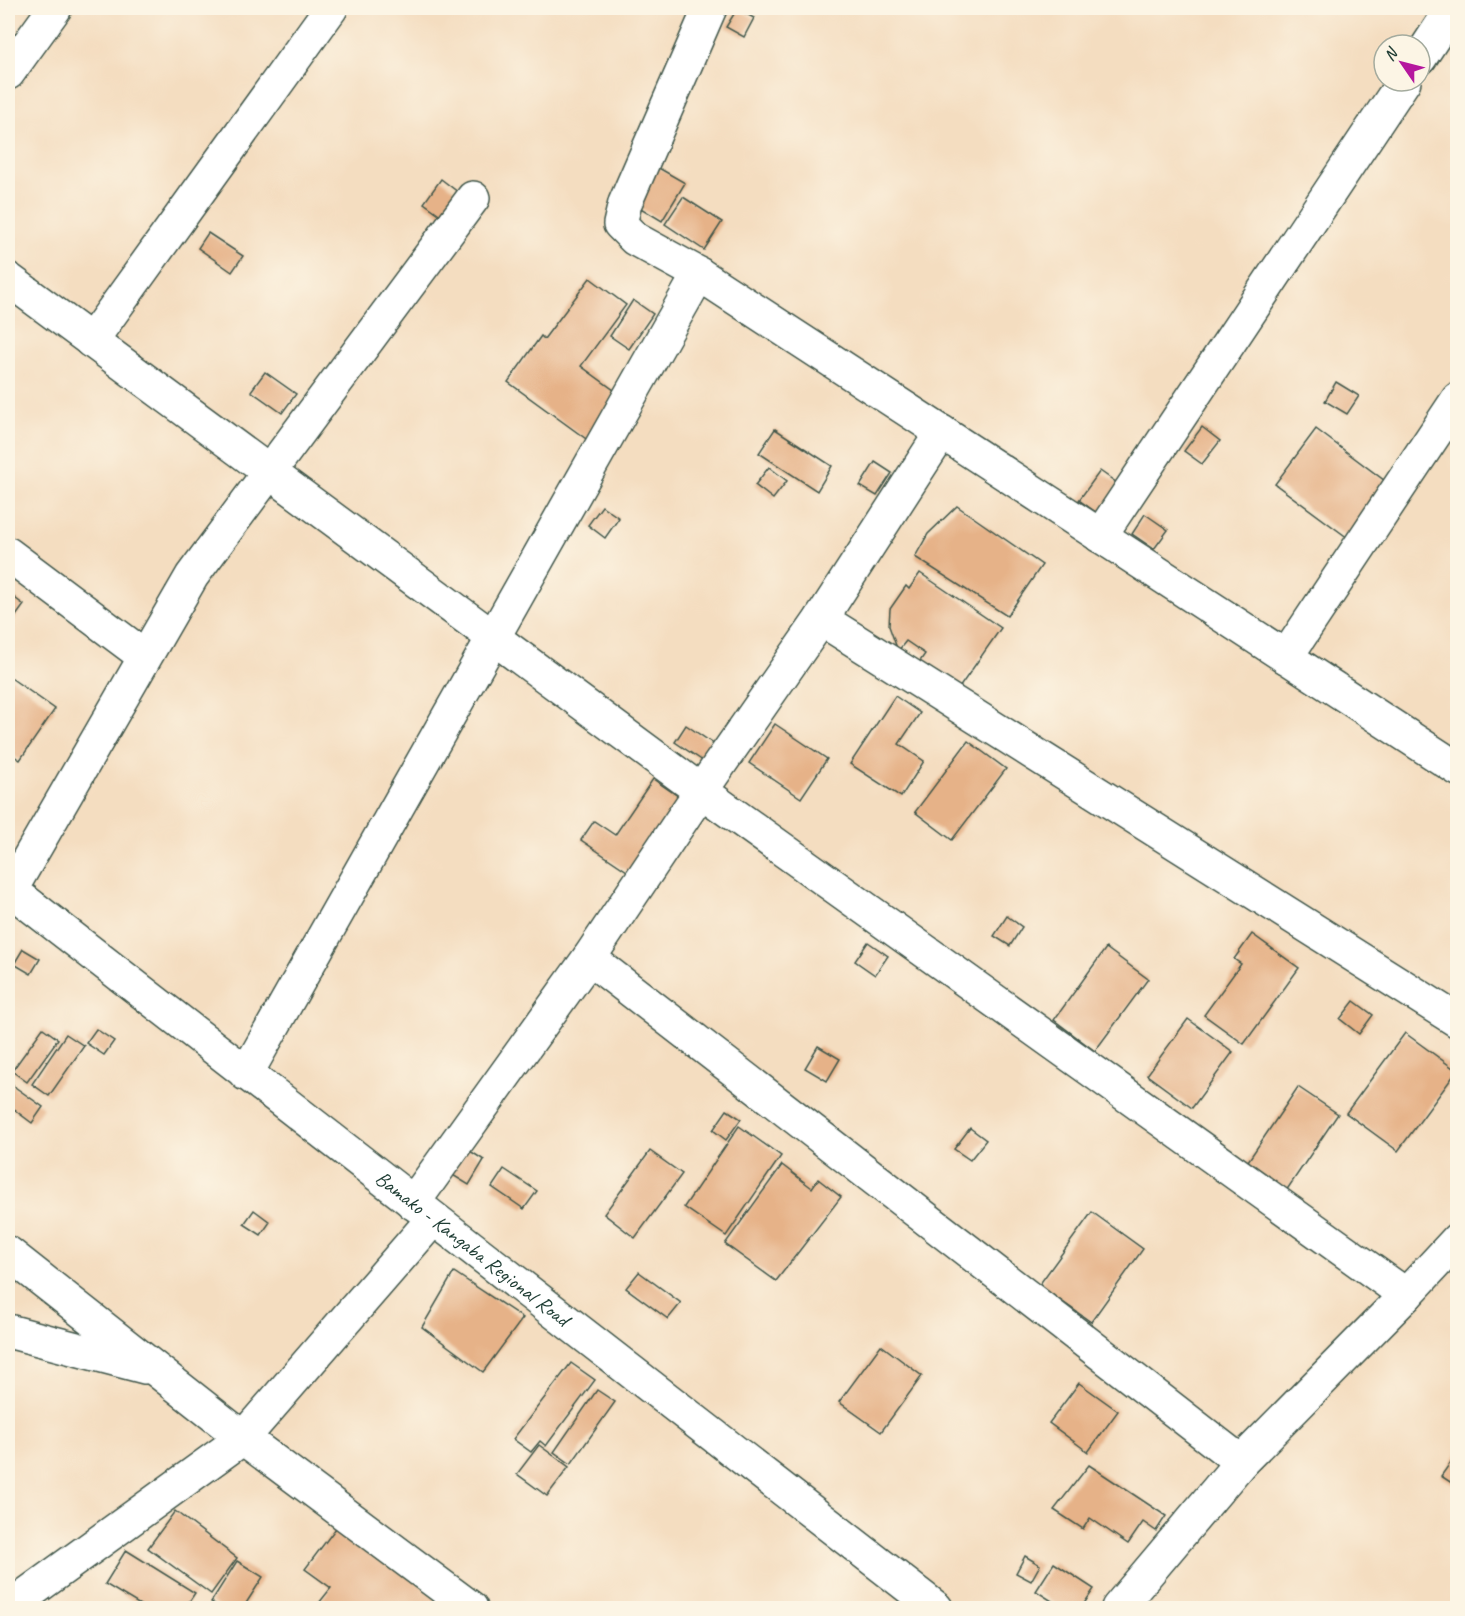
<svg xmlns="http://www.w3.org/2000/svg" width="1465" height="1616" viewBox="0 0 1465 1616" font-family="Caveat,sans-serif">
  <rect width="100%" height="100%" fill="#fcf5e5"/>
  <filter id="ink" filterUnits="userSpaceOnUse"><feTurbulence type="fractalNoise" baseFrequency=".0167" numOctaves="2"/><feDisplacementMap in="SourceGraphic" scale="12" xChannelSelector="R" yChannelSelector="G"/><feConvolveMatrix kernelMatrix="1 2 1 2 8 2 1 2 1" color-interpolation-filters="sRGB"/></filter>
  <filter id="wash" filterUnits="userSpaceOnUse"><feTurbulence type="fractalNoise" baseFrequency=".008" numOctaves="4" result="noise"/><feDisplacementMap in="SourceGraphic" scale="24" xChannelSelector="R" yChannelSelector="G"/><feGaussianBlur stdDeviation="1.35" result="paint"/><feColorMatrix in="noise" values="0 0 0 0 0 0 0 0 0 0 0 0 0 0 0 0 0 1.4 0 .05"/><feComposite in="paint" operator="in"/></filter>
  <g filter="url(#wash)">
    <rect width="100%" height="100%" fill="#f4ddc0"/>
    <g id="blocks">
      <!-- building -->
      <g fill="#e6b288">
        <path d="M737,9l17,9 -10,19 -18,-10z"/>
        <path d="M657,167l28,16 -23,38 -28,-17z"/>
        <path d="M441,179l18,14 -17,23 -18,-13z"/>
        <path d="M683,197l39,25 -18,28 -39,-26z"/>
        <path d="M208,233l35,23 -11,16 -34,-24z"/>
        <path d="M590,278l36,27 -45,61 41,30 -33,45 -81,-59 33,-46 3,3z"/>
        <path d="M633,300l20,14 -24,35 -19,-13z"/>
        <path d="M265,372l31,22 -14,19 -31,-22z"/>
        <path d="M1336,382l23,14 -12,18 -22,-13z"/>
        <path d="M1202,427l18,14 -18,23 -18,-13z"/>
        <path d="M775,429l57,37 -15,25 -58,-38z"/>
        <path d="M1316,429l73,55 -41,54 -73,-54z"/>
        <path d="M875,462l17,11 -15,23 -17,-10z"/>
        <path d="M769,467l18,14 -14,18 -18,-14z"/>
        <path d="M1100,471l20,14 -20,30 -21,-15z"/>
        <path d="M602,506l17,12 -14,20 -17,-13z"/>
        <path d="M957,506l85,59 -35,51 -92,-59 13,-23z"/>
        <path d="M1145,514l23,16 -14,19 -22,-15z"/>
        <path d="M920,573l81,55 -44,63 -39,-27 7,-10 -19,-13 -8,10 -9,-25 1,-17 16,-23 3,3z"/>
        <path d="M8,593l16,12 -16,22z"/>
        <path d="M8,676l47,33 -35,51 -12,-8z"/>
        <path d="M895,696l25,17 -21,31 25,17 -23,36 -51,-33z"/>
        <path d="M775,724l52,35 -26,39 -52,-35z"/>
        <path d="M686,725l29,20 -12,16 -28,-19z"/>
        <path d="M968,741l38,28 -54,71 -37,-28z"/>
        <path d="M653,779l32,22 -52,74 -52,-35 13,-19 21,14z"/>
        <path d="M1007,916l15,11 -12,19 -16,-10z"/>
        <path d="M1252,934l47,34 -55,76 -40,-29 37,-51 -7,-5z"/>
        <path d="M868,942l20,14 -13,19 -20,-14z"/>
        <path d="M1106,948l42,31 -53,72 -41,-31z"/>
        <path d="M23,949l17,10 -9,15 -17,-10z"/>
        <path d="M1354,1001l19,14 -14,19 -19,-15z"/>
        <path d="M1188,1019l45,33 -41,56 -45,-33z"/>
        <path d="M43,1028l15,11 -31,43 -15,-11z"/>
        <path d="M96,1029l18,12 -10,14 -18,-12z"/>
        <path d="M1405,1033l52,38 -59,80 -52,-38z"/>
        <path d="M66,1034l18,12 -35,50 -17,-12z"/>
        <path d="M818,1046l22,13 -13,22 -22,-13z"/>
        <path d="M12,1085l31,22 -11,16 -24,-18v-13z"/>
        <path d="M1298,1087l40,27 -54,80 -40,-27z"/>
        <path d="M727,1110l14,9 -15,21 -13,-10z"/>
        <path d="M739,1126l42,30 -55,80 -42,-29z"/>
        <path d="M970,1128l16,12 -16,20 -16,-11z"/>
        <path d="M467,1149l17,11 -15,25 -18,-11z"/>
        <path d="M650,1151l32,23 -47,64 -31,-24z"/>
        <path d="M782,1165l30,23 6,-9 23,18 -65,84 -51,-37z"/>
        <path d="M504,1169l33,22 -13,18 -32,-22z"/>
        <path d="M254,1210l16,12 -9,13 -17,-11z"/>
        <path d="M1092,1212l51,37 -52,73 -52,-37z"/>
        <path d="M454,1272l69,46 -40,54 -61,-45z"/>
        <path d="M639,1272l42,31 -13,16 -42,-31z"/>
        <path d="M881,1345l41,31 -41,56 -42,-30z"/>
        <path d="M571,1363l24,17 -49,66 -6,-5 -9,11 -18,-13z"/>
        <path d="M1079,1383l39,28 -30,41 -39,-29z"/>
        <path d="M597,1390l18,12 -44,62 -17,-12z"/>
        <path d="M539,1445l30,22 -22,29 -30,-22z"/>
        <path d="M1458,1452v35l-17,-11z"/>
        <path d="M1089,1465l77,51 -10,15 -13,-9 -15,22 -38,-26 -7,11 -29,-19z"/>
        <path d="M175,1511l62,47 -26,36 -63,-46z"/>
        <path d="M339,1524l101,75 -8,9h-117l16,-20 -26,-19z"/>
        <path d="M126,1550l69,43 -10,15h-40l-40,-24z"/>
        <path d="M1025,1556l15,9 -9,16 -15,-8z"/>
        <path d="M237,1561l26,16 -20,31h-22l-10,-6z"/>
        <path d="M1054,1563l40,26 -13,19h-18l-27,-17z"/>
      </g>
    </g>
  </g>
  <g filter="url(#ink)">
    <use href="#blocks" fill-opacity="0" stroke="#3f5549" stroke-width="1.5"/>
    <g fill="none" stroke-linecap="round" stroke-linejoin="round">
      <!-- minor casing -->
      <g stroke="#3f5549" stroke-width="36">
        <g id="minor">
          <path d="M710,8l-85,195 -5,21 15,15 64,35 759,495"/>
          <path d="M1420,58l23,-35"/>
          <path d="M8,73l47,-65"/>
          <path d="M8,279l693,512 705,504"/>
          <path d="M91,341l240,-333"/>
          <path d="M1100,536l304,-455"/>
          <path d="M8,554l136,102"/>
          <path d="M821,619l637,402"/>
          <path d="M1286,657l172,-258"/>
          <path d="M10,891l182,-315 281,-378"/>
          <path d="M589,958l652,504"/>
          <path d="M246,1074l453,-800"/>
          <path d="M413,1203l176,-245 112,-167 120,-172 121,-187"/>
          <path d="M8,1253l235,185 228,170"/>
          <path d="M8,1331l137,36"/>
          <path d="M8,1608l235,-170 190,-219"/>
          <path d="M1118,1608l123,-146 165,-167 52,-56"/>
        </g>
      </g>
      <!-- tertiary casing -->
      <g stroke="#3f5549" stroke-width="36">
        <g id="tertiary">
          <path id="s1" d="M8,888l928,720"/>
        </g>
      </g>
      <!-- minor -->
      <use href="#minor" stroke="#fff" stroke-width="33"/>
      <!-- tertiary -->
      <use href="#tertiary" stroke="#fff" stroke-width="33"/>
    </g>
  </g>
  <g text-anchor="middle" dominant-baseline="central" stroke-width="6" stroke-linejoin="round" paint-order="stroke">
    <!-- street labels -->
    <g font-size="21" fill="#1f3d34" stroke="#fcf5e5">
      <text stroke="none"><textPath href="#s1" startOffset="588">Bamako - Kangaba Regional Road</textPath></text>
    </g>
  </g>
  <!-- margin -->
  <rect width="1465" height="1616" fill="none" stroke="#fcf5e5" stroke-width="30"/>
  <!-- north arrow -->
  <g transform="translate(1402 63) rotate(305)"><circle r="28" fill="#fcf5e5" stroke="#a4ab9e" stroke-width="1.5"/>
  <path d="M0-4.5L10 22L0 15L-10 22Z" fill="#b5179e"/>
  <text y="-9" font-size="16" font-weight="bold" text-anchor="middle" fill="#1f3d34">N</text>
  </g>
</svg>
